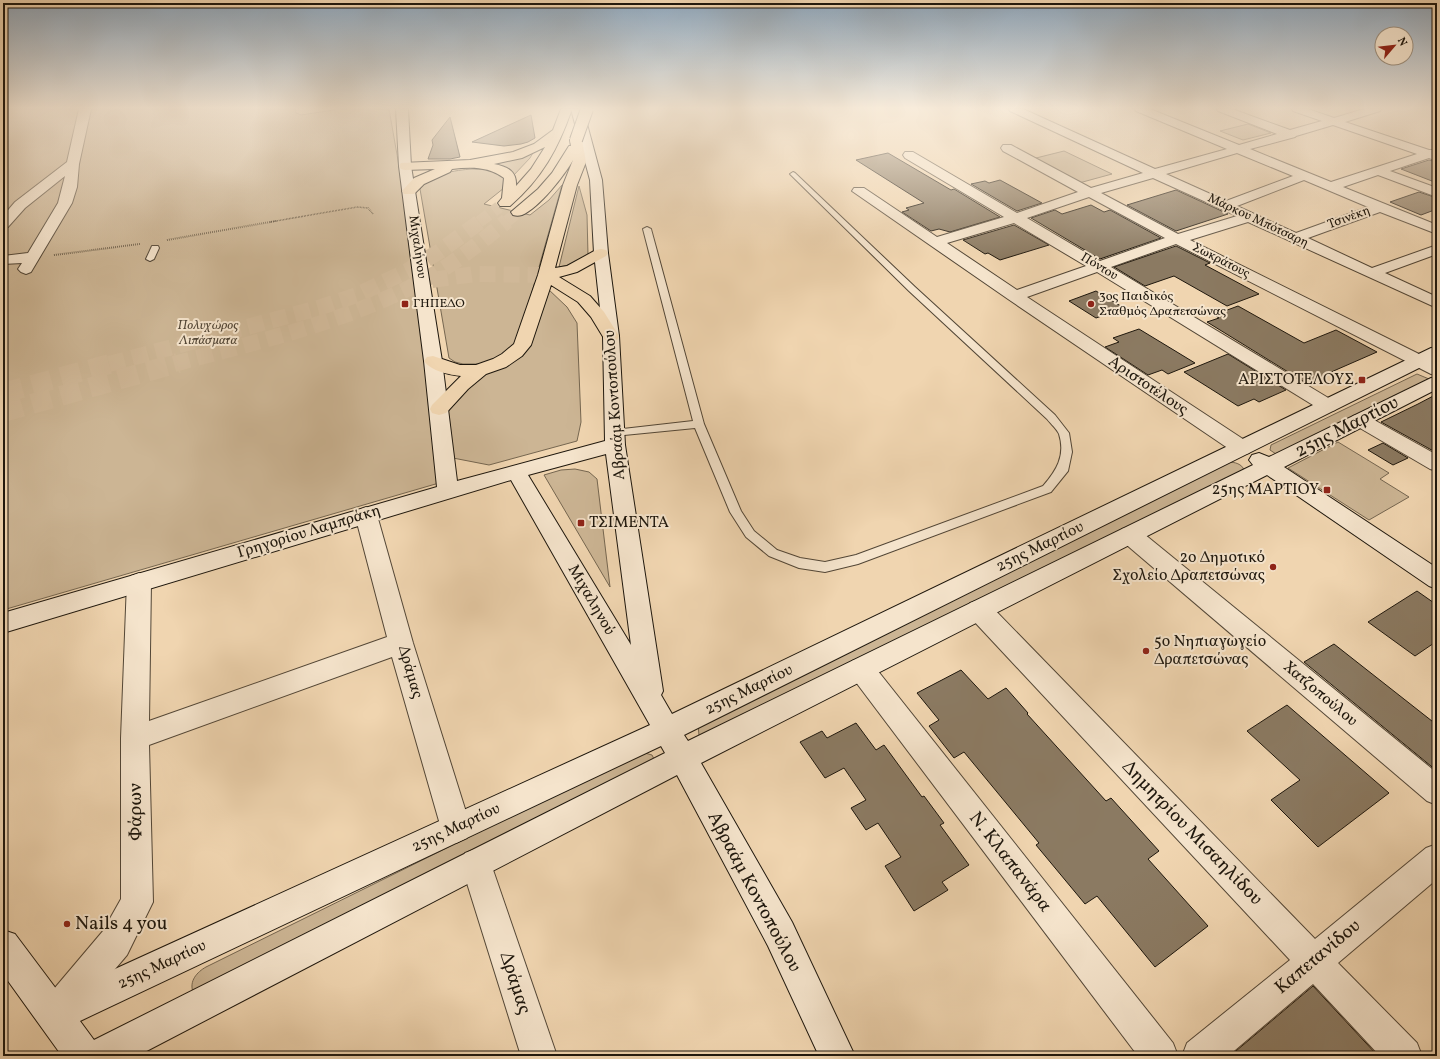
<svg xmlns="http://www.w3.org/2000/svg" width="1440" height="1059" viewBox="0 0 1440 1059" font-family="Vollkorn,serif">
  <rect width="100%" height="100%" fill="#f0d5b0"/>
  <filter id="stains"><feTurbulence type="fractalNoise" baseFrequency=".005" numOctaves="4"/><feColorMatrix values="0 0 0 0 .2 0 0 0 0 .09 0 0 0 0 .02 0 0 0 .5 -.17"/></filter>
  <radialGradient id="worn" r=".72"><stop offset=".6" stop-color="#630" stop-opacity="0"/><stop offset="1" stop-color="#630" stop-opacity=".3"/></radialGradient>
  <!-- green -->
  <g fill="#ccb594" stroke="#756650">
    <path d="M3,109h292l1,4 5,2 39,-6h49c23,124 36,250 50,374l-436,127z"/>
    <path d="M1248,124l23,9 -28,7 -23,-9z"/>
    <path d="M534,151l-4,7 -17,18 -5,-6 -12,-7z"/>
    <path d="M1064,151l48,23 -33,9 -47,-24z"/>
    <path d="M472,169l19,1 14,7 -1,11 -20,16 46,11 19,-15 13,-15 -42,150 -11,19 -25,10h-21l-8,-2 -6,-4 -29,-169c7,-15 37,-19 52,-20z"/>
    <path d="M579,186l8,29 1,40 -13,9 -16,3z"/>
    <path d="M547,288l20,19 10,16 4,99 -4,19 -88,24 -36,-7 -7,-43 3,-12 21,-22 35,-16z"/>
    <path d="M1417,374l12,5 -153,75 -6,-4 1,-5z"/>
    <path d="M1338,442l51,31 -9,6 29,18 -40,23 -81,-52z"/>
    <path d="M1228,462c7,0 14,2 16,8l-543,267 -2,-2 -1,-10z"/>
    <path d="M575,469l14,3 8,7 13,108 -66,-112 17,-5z"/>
    <path d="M641,752l11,3 3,6 -462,231c-4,-11 4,-20 13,-25z"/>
  </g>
  <!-- building -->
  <g fill="#8b7a62" stroke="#1e170d">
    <path d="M531,115l4,23 -7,4 -7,2 -17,2 -32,-4z"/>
    <path d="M450,117l10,40 -10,2h-22l5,-14 -1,-5z"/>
    <path d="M888,153l63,37 3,-1 46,28 -50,15 -11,-3 -8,2 -29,-19 7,-2 -3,-2 18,-5 -68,-43z"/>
    <path d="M1429,160l8,2v21l-36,-14z"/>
    <path d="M1000,180l42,23 -25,8 -46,-27 14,-3 4,2z"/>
    <path d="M1176,190l24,11 28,13 -52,17 -49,-26z"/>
    <path d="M1419,192l18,6v11l-16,6 -31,-13z"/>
    <path d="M1091,205l13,7 6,-2 51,28 -61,21 -69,-41 24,-8 7,4z"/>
    <path d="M1014,225l35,20 -49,15 -12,-7 -3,1 -22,-14z"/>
    <path d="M1176,246l34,17 -5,2 54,29 -32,12 -53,-30 -29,10 -31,-19z"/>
    <path d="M1096,291l28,17 -28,10 -27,-17z"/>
    <path d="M1238,306l66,37 32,-13 41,22 -71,31 -99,-61 12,-4 -5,-3z"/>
    <path d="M1139,329l33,20 23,14 -27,11 -6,-4 -14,5 -43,-28 14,-5 -6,-4z"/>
    <path d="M1228,354l58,36 -27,12 -5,-3 -16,7 -54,-34z"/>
    <path d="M1437,394v59l-56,-31 37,-18z"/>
    <path d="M1383,443l25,15 -15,7 -25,-15z"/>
    <path d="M1417,591l20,14v36l-22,15 -47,-34z"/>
    <path d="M1334,644l103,81v46l-133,-109z"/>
    <path d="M961,670l27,29 18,-11 22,25 -1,1 79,87 5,-3 48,53 -11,8 60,67 -53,41 -58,-71 -12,8 -49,-59 3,-2 -75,-91 -10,6 -25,-32 10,-6 -22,-27z"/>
    <path d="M1287,705l102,88 -71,54 -47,-47 29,-20 -53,-49z"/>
    <path d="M856,723l20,27 8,-5 38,52 2,-1 20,27 -4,2 29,40 -27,17 6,8 -34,21 -29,-45 16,-9 -23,-34 -12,7 -15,-22 15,-8 -22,-32 -19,10 -25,-36 22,-11 5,7z"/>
    <path d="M1313,986l65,70h-148z"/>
  </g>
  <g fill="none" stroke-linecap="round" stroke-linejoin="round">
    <!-- primary-tunnel-far2 -->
    <g stroke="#d0b898" stroke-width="12" stroke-dasharray="12 6" stroke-linecap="butt">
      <path d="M479,222l20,-15"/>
      <path d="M506,222l12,-10"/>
    </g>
    <!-- primary-tunnel-far1 -->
    <g stroke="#d0b898" stroke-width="16" stroke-dasharray="16 8" stroke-linecap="butt">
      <path d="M432,280l43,-6 71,1"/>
      <path d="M109,364l209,-56 39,-13 50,-24 33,-20 41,-30"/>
      <path d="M174,364c85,-23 174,-42 252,-85 29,-16 55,-37 81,-58"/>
    </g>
    <!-- primary-tunnel -->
    <g stroke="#d0b898" stroke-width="20" stroke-dasharray="20 10" stroke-linecap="butt">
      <path d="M3,393l110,-30"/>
      <path d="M3,412l175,-49"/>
    </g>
    <!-- lane casing -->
    <g stroke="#524636" stroke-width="2">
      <g id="lane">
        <path d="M793,172l2,1 120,114 140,128 14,18 3,19 -4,19 -17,21 -193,72 -33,8 -26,-4 -30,-12 -23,-19 -16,-25 -35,-84 -81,8 -4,-1 -1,-2 5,-3 79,-9 -50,-192 4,-2 4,2 53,195 37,87 13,20 23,19 23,8 25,4 31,-7 187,-69c13,-15 23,-30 16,-52 -2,-5 -8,-10 -12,-15l-138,-128 -118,-116 -1,-1z"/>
        <path d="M152,246h6l1,2 -5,11 -4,2 -4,-2z"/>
      </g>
    </g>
    <!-- street casing -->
    <g stroke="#524636" stroke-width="2">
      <g id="street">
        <path d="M79,109h12l-12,55 -2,23 -5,16 -41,69 -5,2 -5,-2 -3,-3 4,-6 -19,1v-8l25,-3 30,-50 7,-27 -40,32 -17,19 -5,1v-12l12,-14 52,-40z"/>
        <path d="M1009,109h14l132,60 72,-20 -91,-38 -1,-2h15l89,36 38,-11 -59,-23 -1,-2h15l58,21 32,-9 -29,-10 -1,-2h16l26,9 30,-9h17l-1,2 -35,11 84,28h7l1,11 -8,-3 -39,13 47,17v9l-59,-22 -35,12 94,38v9l-57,-22 -72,26 64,30 65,-23v9l-52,19 52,24v11l-189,-86 -58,18 247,123v12l-6,-1 -255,-130 -65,23 224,135 2,4 -2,4 -7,2 -7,-2 -224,-138 -70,25 222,146 3,5 -3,5 -7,2 -7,-2 -227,-154 -156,-108 2,-3h10l73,49 67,-20 -99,-59 -2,-3 2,-3h8l104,61 61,-21 -75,-41 -2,-3 2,-3h8l80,43 52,-15 -133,-62zM1333,125l84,29 -86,28 -81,-33 45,-12 1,-1zM1237,153l56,23 -67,25 -60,-27zM1153,178l84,38 -59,18 -77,-41zM1304,180l64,27 -72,26 -59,-27zM1089,197l76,41 -65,23 -73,-43zM1014,223l72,43 -69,24 -70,-47z"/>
        <path d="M1360,414l7,2 70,39v16l-7,-2 -77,-45 -3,-4 3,-4z"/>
        <path d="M366,507l8,3 3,5 36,128 58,185 -4,10 -11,5 -11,-5 -4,-10 -49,-171 -243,88 4,157 -26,53 -55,65 -12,5 -12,-5 -5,-12 5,-12 55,-65 18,-32v-161l6,-156 4,-6 8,-3 8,3 4,6 -2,139 238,-84 -32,-122 3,-5z"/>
        <path d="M1130,527l8,2 299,244v32l-10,-4 -305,-260 -3,-6 3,-6z"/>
        <path d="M979,600l9,3 327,336 111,-91 11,-4v35l-99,84 79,80 5,13h-42l-67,-72 -85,72h-46l5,-13 103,-83 -320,-343 -3,-7 3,-7z"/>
        <path d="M861,658l9,3 303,382 5,13h-40l-286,-379 -4,-8 4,-8z"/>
        <path d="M476,849l11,4 4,11 66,192h-36l-60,-192 4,-11z"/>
      </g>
    </g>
    <!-- secondary casing -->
    <g stroke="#1e170d" stroke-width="2">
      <path id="secondary" d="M396,109h12l3,57 31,195 15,120 148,-40 -2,-105 -9,-83 -4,-73 -19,-71h12l19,71 6,73 11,83 6,109 38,246 -2,4 11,19 759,-366 6,-1v12l-753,376 4,6 565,-276 -4,-5 3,-5 7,-2 10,4 162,-79 6,-1v12l-153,78 153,101v21l-8,-3 -162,-111 -566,288 91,159 63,134h-36l-51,-110 -91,-171 -540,281h-75l-59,-82v-44l12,4 45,60 590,-269 -139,-245 -508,153v-20l434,-126 -13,-126 -25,-195zM606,454l25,191 -103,-170zM661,746l4,7 -571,287 -14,-19z"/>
    </g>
    <!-- primary casing -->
    <g stroke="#1e170d" stroke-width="2">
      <g id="primary">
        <path d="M561,109h11c-14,40 -30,69 -62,97h-10l-2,-3 4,-5 2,-20c-16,-12 -34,-11 -52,-9l-2,3 -26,12 -10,10h-10l-2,-3 12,-13 21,-9 -30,1 -4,-1 -2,-3 2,-3 69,-3 43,-8 21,-8 19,-14zM545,147l-14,22 -15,17c1,-15 -8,-19 -22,-22l28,-6z"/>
        <path d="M576,136l4,1 2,3 4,22 -9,23 -22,83 12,-2 29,-16 5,-1 5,1 2,3 -2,3 -29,16 -18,5 31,19 14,16 15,24 -2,4 -6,1 -6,-1 -14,-23 -13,-15 -27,-17 -20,60 -9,11 -16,11 -20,7 -18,15 -22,24 -7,2 -7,-2 -2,-4 2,-4 29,-29c-11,-1 -30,-5 -37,-15l3,-4 6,-1 27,9h16l17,-6 9,-5 12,-10 24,-69 25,-90 10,-25c-9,16 -34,48 -51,55 -3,1 -6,1 -9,0l-2,-3 27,-23 14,-16 17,-27h2l-1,-6 2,-3z"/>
      </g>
    </g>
    <!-- path-far1 -->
    <path stroke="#1e170d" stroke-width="1.5" stroke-dasharray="0.5 1" stroke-linecap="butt" d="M270,222l87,-15 11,1 5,6"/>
    <!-- path -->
    <g stroke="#1e170d" stroke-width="2" stroke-dasharray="0.5 1.5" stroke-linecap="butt">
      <path d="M167,240l109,-19"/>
      <path d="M54,255l86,-11"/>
    </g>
    <!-- lane -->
    <use href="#lane" fill="#f5e4cc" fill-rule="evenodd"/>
    <!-- street -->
    <use href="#street" fill="#f5e4cc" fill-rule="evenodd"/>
    <!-- secondary -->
    <use href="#secondary" fill="#f5e4cc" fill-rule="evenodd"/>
    <!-- primary -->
    <use href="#primary" fill="#f0d5b0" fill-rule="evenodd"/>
    <!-- primary-bridge casing -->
    <g stroke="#1e170d" stroke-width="14" stroke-linecap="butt">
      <path id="primary-bridge" d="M576,140l11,-31"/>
    </g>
    <!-- primary-bridge -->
    <use href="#primary-bridge" stroke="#f0d5b0" stroke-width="12"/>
  </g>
  <!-- sky -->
  <linearGradient id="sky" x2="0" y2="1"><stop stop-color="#8fa7bc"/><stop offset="0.42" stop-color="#f8ecdb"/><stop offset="1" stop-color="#f8ecdb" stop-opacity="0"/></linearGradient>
  <rect width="1440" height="257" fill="url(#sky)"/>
  <!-- markers -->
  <g fill="#8f2418" stroke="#f5e4cc" stroke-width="1.5">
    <rect x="401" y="300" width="8" height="8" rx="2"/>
    <circle cx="1091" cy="304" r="4"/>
    <rect x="1358" y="376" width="8" height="8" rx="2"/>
    <rect x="1323" y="486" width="8" height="8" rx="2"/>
    <rect x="577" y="519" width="8" height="8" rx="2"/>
    <circle cx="1273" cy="567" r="4"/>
    <circle cx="1146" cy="651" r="4"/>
    <circle cx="67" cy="924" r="4"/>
  </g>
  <g text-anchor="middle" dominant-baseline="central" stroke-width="4" stroke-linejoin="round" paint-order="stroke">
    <!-- far-street labels -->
    <g font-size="13" fill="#1e170d" stroke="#f5e4cc">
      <text transform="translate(1349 218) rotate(-20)">Τσινέκη</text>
      <text transform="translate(1258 221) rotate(25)">Μάρκου Μπότσαρη</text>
      <text transform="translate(417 247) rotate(82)">Μιχαλήνου</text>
      <text transform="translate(1221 261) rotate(27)">Σωκράτους</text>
      <text transform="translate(1099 267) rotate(31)">Πόντου</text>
    </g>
    <!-- far-poi labels -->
    <g font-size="13" fill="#1e170d" stroke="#f5e4cc" text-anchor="start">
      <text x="1099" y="297">3ος Παιδικός<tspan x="1099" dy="15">Σταθμός Δραπετσώνας</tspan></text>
      <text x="413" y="304">ΓΗΠΕΔΟ</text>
    </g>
    <!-- far-park labels -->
    <g font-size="13" font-style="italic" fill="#524636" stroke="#f5e4cc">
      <text x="208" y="326">Πολυχώρος<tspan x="208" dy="15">Λιπάσματα</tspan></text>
    </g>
    <!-- poi labels -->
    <g font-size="16" fill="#1e170d" stroke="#f5e4cc" text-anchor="end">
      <text x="1354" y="380">ΑΡΙΣΤΟΤΕΛΟΥΣ</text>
      <text x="1319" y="490">25ης ΜΑΡΤΙΟΥ</text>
      <text x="589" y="523" text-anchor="start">ΤΣΙΜΕΝΤΑ</text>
      <text x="1265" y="558">2ο Δημοτικό<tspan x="1265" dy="18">Σχολείο Δραπετσώνας</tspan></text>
      <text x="1154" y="642" text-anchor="start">5ο Νηπιαγωγείο<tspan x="1154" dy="18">Δραπετσώνας</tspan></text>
    </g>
    <!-- street labels -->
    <g font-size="16" fill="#1e170d" stroke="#f5e4cc">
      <text transform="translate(1148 386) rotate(34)">Αριστοτέλους</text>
      <text transform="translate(615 405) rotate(-94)">Αβραάμ Κοντοπούλου</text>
      <text transform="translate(309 532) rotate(-17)">Γρηγορίου Λαμπράκη</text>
      <text transform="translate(1040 547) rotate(-26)">25ης Μαρτίου</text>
      <text transform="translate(591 600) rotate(60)">Μιχαληνού</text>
      <text transform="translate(410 672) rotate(74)">Δράμας</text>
      <text transform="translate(749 690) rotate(-26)">25ης Μαρτίου</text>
      <text transform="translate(1320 694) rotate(40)">Χατζοπούλου</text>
      <text transform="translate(456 828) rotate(-25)">25ης Μαρτίου</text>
      <text transform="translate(162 965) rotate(-25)">25ης Μαρτίου</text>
    </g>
    <!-- near-street labels -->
    <g font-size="19" fill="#1e170d" stroke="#f5e4cc">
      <text transform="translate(1347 427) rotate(-27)">25ης Μαρτίου</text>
      <text transform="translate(136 812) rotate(-91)">Φάρων</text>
      <text transform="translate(1192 833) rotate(46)">Δημητρίου Μισαηλίδου</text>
      <text transform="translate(1010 862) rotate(52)">Ν. Κλαπανάρα</text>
      <text transform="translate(754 892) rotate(62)">Αβραάμ Κοντοπούλου</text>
      <text transform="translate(1318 957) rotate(-40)">Καπετανίδου</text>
      <text transform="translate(515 983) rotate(72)">Δράμας</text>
    </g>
    <!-- near-poi labels -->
    <g font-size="19" fill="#1e170d" stroke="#f5e4cc" text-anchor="start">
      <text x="75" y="924">Nails 4 you</text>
    </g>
  </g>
  <!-- margin -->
  <rect width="1440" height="1059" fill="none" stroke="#f0d5b0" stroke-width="16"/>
  <rect x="4" y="4" width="1432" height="1051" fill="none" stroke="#1e170d" stroke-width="2"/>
  <rect x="8" y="8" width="1424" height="1043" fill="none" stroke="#1e170d"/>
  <!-- north arrow -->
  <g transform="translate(1394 46) rotate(62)"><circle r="19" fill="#f5e4cc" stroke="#9f9280"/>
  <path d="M0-3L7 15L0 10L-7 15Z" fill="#8f2418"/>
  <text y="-6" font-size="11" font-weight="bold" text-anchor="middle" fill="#1e170d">N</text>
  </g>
  <rect width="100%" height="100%" filter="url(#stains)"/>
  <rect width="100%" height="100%" fill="url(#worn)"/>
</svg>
